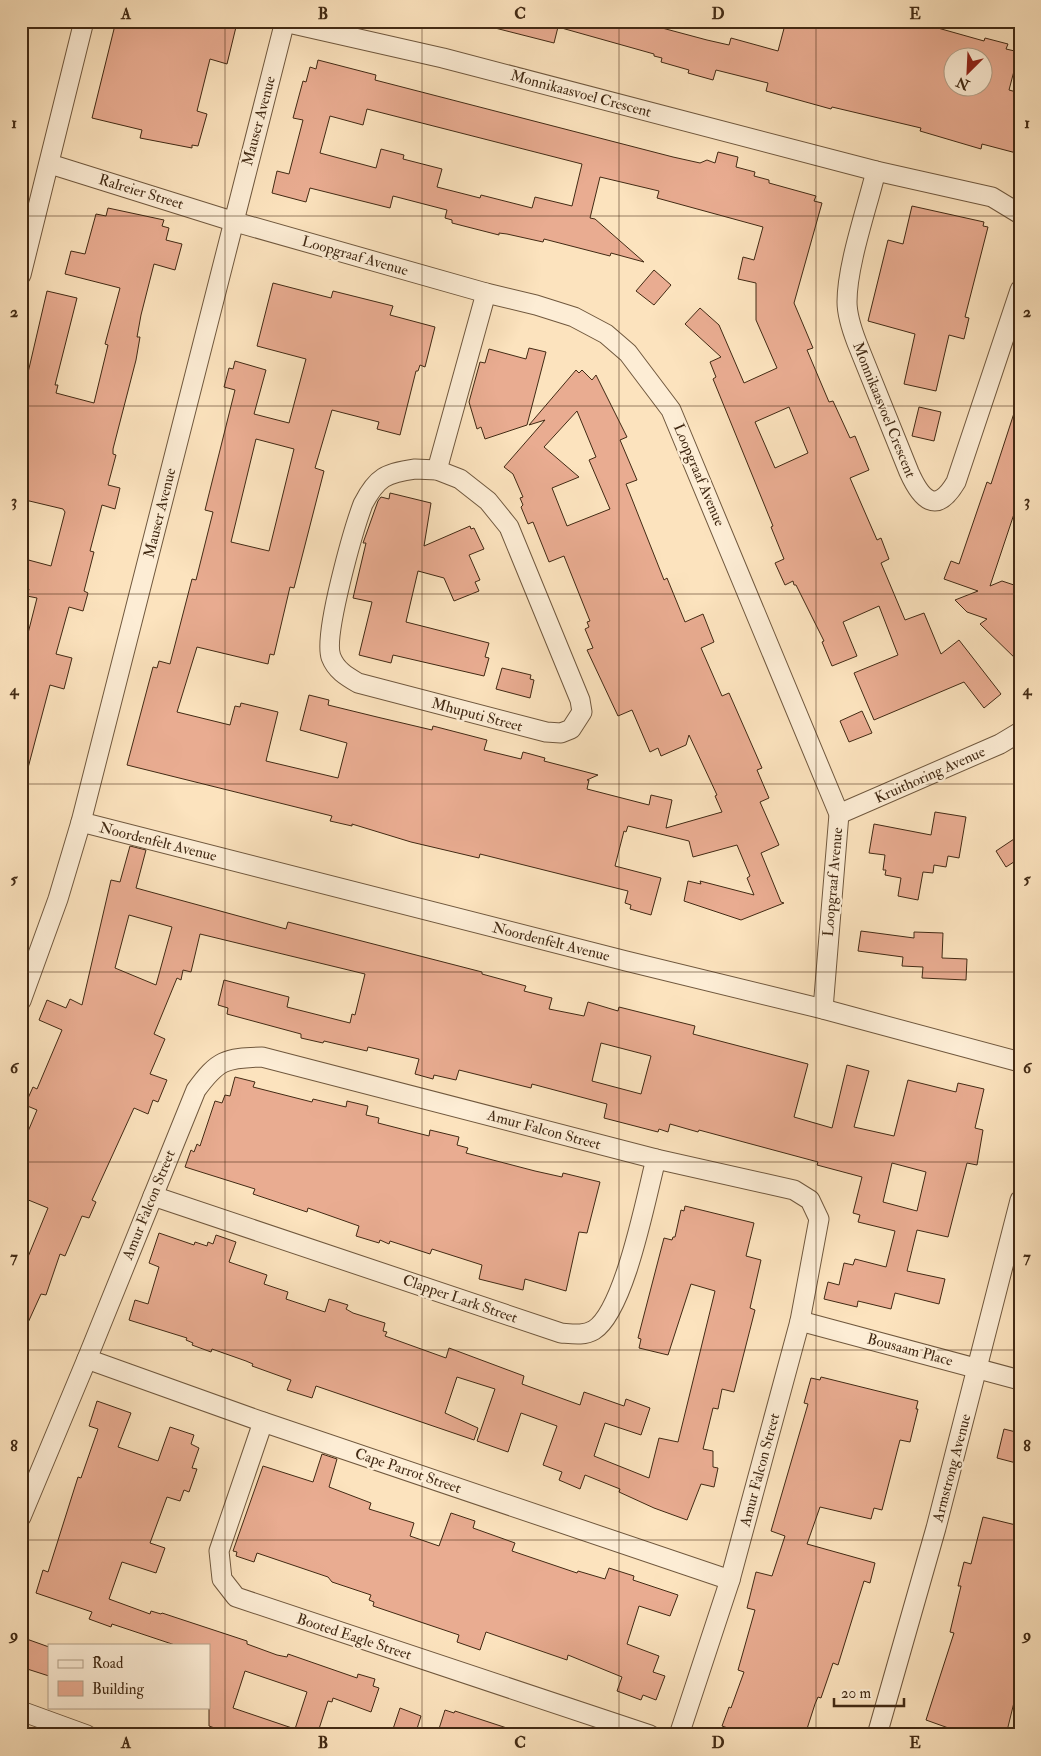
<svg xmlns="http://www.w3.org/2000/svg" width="1041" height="1756" viewBox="0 0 1041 1756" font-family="'IM FELL Double Pica',serif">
  <rect width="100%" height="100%" fill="#fce3be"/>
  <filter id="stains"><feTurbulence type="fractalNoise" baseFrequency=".004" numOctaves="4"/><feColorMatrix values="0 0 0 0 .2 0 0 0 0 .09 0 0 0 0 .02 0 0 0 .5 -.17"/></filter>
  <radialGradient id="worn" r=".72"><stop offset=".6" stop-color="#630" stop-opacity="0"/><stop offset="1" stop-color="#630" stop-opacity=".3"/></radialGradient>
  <!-- building -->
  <g fill="#e9ac91" stroke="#422a14" fill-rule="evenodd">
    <path d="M116,21h98l22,6 -9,37 -17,-5 -13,52 10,3 -9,32 -6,-1v3l-52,-10 2,-8 -50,-12z"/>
    <path d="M496,21h140l71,19 22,5 2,-7 47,13 8,-30h104l16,4 1,-4h6l71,20 1,-3 23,6 -2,5 13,3 -10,38 11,3 -5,24 5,1v36l-38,-10 -1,5 -61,-18 1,-3 -89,-21 -1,2 -65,-18 2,-8 -52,-13 -3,10 -25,-7 1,-3 -28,-8 1,-4 -8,-2v-2l-96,-27 -4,16 -59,-15zM954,58h30v30h-30z"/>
    <path d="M318,60l58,15 -1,5 298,77 27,6 7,-3 8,3 3,-11 20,5 -2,10 19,5 -1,4 15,4v3l47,13 -2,5 8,2 -28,100 19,45 -6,2 22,52 4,-1 17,37 5,-2 14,34 -19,8 27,62 4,-2 8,21 -8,4 24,57 19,-7 17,41 18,-14 42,54 -17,14 -20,-26 -90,38 -20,-47 44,-18 -19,-49 -36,16 14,34 -25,10 -10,-24 2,-1 -28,-56h-2l-1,-4 -8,4 -10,-22 9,-4 -13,-32 2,-1 -60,-147 3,-2 -6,-15 11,-5 -36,-33 15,-16 19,17 25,58 33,-15 -21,-48v-37l-18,-4 5,-22 11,3 9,-33 -106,-29 2,-7 -59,-14 -10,41 5,1 49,43 -33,-9 -1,3 -66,-17 -1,3 -36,-8 -8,-1v2l-47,-12v-3l-7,-2 2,-8 -54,-14 -3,12 -80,-20 -4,14 -34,-9 5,-22 12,3 14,-54 -10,-2 10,-37 3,1 4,-15 6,2zM367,109l215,55 -10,42 -37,-9 -3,11 -51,-13 -1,3 -43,-11 5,-18 -39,-10 1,-4 -23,-6 -5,19 -56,-15 10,-37 33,9zM789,407l19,46 -33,15 -20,-46z"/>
    <path d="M912,206l72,16 -1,4 5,1 -23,90 4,1 -5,21 -15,-4 -13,56 -32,-7 11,-50 -47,-13 20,-81 15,4z"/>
    <path d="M108,208l56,12 -2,6 7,2 -3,12 16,4 -7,26 -21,-6 -13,51 -4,22h3l-4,23 -23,89v5l3,1 -8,30 12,3 -5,21 -13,-4 -12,46 4,1 -10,39 4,2 -5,18 -14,-4 -13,47 16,4 -8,31 -14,-4 -22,83h-7v-120l3,1 13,-51 -10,-2 2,-7 -8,-1v-30l30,8 14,-54 -2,-3 -42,-10v-112l3,-11 3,1 20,-86 30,7 -22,87h3l-2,8 38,10 14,-58 -3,-1 15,-56 -55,-14 6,-23 14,3 11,-40 10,2z"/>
    <path d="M654,270l17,15 -17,20 -18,-14z"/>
    <path d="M273,283l58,15 2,-7 60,15 -3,9 45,12 -10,40 -5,-2 -2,6h-2l-16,64 -23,-6 2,-7 -47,-12 -17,58 9,3 -30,117 -4,-1 -16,68 -4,-1 -2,10 -71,-17 -20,65 53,13 5,-19 5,1 1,-4 37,9 -12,49 72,17 9,-35 -47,-13 9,-35 20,5 -1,5 49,12 55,13 1,-4 54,14 -3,10 37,9 2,-7 22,6 -1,3 54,14 -11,5h2l-2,9 62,16 2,-10 21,5 -6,28 56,-16 -7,-16 2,-1 -28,-60 -3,10 -25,11 -3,-8 -8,4 -18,-42 -14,6 -31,-66 6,-2 -8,-19 4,-2 -2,-5 3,-1 -26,-65 -15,6 -16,-40 -5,2 -7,-17 2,-2 -3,-7 3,-1 -10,-23 -9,-7 41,-47 -16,5 47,-55 3,3 3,-3 10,10 4,-5 31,62 -7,3 17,40 -11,4 38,96 3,-2 18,44 18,-8 11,28 -13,6 21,48 7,-3 33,75 -5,2 12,28 -9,4 19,43 -18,8 20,49 3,1 -43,17 -57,-19 4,-20 13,3 -1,-3 54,14 -7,-17 3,-2 -13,-31 -44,12 -4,-16 -61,-15 -2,6 -2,-1 -9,35 46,12 -10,37 -21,-6 1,-4 -6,-2 3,-12 -148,-37 -1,4 -68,-16 -59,-18v2l-22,-5 2,-5 -205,-51 26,-98 4,1 2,-7 11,3 22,-85 4,1 17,-68 -8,-2 30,-120 -11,-3 5,-19 4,1 2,-8 31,9 -12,44 35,9 17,-64 -49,-13zM577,411l19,46 -7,3 21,49 -43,17 -15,-38 27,-11 -35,-30zM256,439l38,10 -25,102 -38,-9z"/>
    <path d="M529,348l17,4 -19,73 -42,14 -4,-12 -4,2 -8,-27 11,-40 5,1 4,-14 37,10z"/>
    <path d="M919,407l22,5 -7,29 -22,-5z"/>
    <path d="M1016,407l4,1v88l-30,90 12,-5 18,6v76l-40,-39 7,-5 -20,-7 -12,-12 23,-9 -34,-12 7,-18 8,3 28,-82 4,2z"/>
    <path d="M390,493l41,10 -7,43 46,-20 1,3 3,-1 10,21 -15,6 11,25 -5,2 4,9 -25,10 -10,-23 -26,-7 -12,51 83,21 -4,14 4,1 -5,18 -91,-21 -2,8 -32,-8 13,-53 -19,-4 13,-55h-3l15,-42 3,-4 8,2z"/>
    <path d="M502,668l29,7 -1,4 4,1 -4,18 -34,-9z"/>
    <path d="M862,711l10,22 -23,9 -9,-21z"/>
    <path d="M935,812l31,5 -7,41 -11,-2 -2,11 -12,-2 -1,8 -10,-1 -5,28 -20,-4 3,-18 -16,-3 1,-5h-3l2,-15 -16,-2 5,-29 57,11z"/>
    <path d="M1020,835v23l-14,9 -10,-16z"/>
    <path d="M130,846l16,4 -10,38 150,41 2,-7 194,50v2l44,12 -2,5 28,7 -3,11 35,7 4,-14 30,9 1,-4 76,19 -2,8 115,30 -14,53 38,11 15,-63 22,6 -15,56 40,9 14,-56 48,12 2,-9 26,6 -9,39 8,2 -6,35 -10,-2 -19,74 -31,-7 -10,41 38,8 -6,25 -44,-11 -4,16 -33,-8 -1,6 -33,-8 4,-17 11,3 5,-22 9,2 2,-6 31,8 9,-36 -37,-9 2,-7 -7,-2 9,-36 -45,-12 1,-3 -119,-32 -1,2 -28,-8 -2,8 -9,-3 -1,3 -54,-14 3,-14 -75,-20 -1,4 -72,-18 -3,10 -22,-5 -1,4 -18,-5 4,-15 -51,-12 -1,4 -43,-10 -1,2 -22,-5v-4l-74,-20 1,-6 -10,-3 6,-25 65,17 -2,10 63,16 2,-9 3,1 10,-41 -165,-40 -9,38 -8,-2 -2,10 -4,-2 -23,56 11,5 -15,35 17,6 -9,22 -5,-2 -5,14 -14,-6 -42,92 4,2 -7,16 -7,-2 -17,40 -5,-2 -14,41 -5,-1 -20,44v-64l27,-66 -27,-11v-42l5,-12 -2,-2 13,-31 -12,-5 8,-18 4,2 25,-59 -23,-10 8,-20 19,8 4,-9 12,6 29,-125 9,2zM129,915l43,12 -16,58 -41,-17zM601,1043l50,13 -10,38 -49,-13zM892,1163l34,9 -9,39 -34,-9z"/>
    <path d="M861,931l53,7v-6l29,1 -1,25 25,1 -1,21 -44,-2 1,-11 -21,-1 1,-9 -45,-6z"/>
    <path d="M235,1077l20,5 -2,5 59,15 1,-3 33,8 1,-6 21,5 -2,9 13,3 -1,5 51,13 1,-6 29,7 -2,8 11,3 -2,5 69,18 27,6 1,-4 37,9 -13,51 -8,-1 -13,59 -41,-12 -2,11 -44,-11 3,-14 -50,-16 -2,5 -40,-13 -1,3 -9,-4 -1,3 -23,-7 3,-10 -51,-18 -1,4 -54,-18 2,-5 -70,-22 6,-17 3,2 3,-8 3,2 15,-45 7,2 3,-8 5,1z"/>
    <path d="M685,1206l69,17 -8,33 15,4 -11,48 5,2 -21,82 -12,-3 -4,20 -5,-1 -10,41 10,2v16l5,1 -4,19 -13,-3 -14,36 -33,-12 -35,-16 1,-3 -35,-14 -5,14 -21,-9 3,-8 -19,-7 14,-39 -36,-13 -13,39 -31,-11 18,-52 -38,-12 -12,36 33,15 -4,12 -158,-54 -4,12 -25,-8 4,-10 -39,-14 1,-2 -7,-3 -34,-12 -1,3 -19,-7 1,-2 -7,-3 1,-2 -58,-18 6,-20 13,4 11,-37 -10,-4 10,-30 35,12 1,-3 12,4 1,-4 5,2 3,-9 20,7 -7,20 38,13 -3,9 24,8 -2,7 39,13 4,-13 19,6 -2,4 7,4 32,10 -2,8 4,1 -2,4 61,22 3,-10 75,28 -2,8 58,21 4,-13 40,14 2,-7 24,9 -9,27 -36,-12 -11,33 55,22 10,-40 19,4 37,-151 -24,-7 -23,71 -29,-7 2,-9 -3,-1 26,-100 8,2 1,-3h2l6,-27 3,1z"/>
    <path d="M821,1377l97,24 -2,8h2l-8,33 -10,-2 -18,70 -8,-2 -3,11 -51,-12 -13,37 68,19 -5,20 -6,-2 -26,84 -5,-2 -12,35 -3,-1 -3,7 -10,31h-57l-26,-9 7,-19 2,1 13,-36 -6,-2 17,-60 -8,-2 9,-36 16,4 13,-40 -14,-5 37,-127 -4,-1 7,-25 9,2z"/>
    <path d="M97,1401l34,12 -13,34 40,14 12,-34 24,8 -3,9 8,4 -7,20 5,1 -8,23 -5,-2 -4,11 -13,-4 -17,46 15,5 -9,25 -34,-11 -13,37 41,15 1,-3 10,3 1,-1 85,28v3l30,11 10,2 1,-3 69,24 1,-4 17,5 -2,7 6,2 -8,24 -38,-14 -1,4 -4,-1 -11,34h-83l-25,-9v-81h-34l-63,-21 -1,3 -22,-8 3,-7 -56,-19 7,-23 5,2 30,-95 3,1 17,-49 -9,-3zM245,1671l62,21 -12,37 -62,-21z"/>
    <path d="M1004,1429l16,4v31l-23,-6z"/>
    <path d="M322,1454l15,5 -8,28 42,16 -2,6 45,14 -4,13 29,10 12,-33 24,8 -2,7 42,15 -3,8 65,22 1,-2 27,8 4,-11 25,8 -1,4 45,15 -8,21 -31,-10 -12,38 32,12 -6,16 12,4 -9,24 -13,-5 -2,5 -24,-9 5,-14 -54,-22 -1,5 -81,-28 -6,18 -23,-8 2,-7 -86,-29 1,-4 -5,-2 2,-5 -39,-13 -4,-5 -71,-24 -3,9 -18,-6 1,-4 -4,-1 30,-85 50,16z"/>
    <path d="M983,1517l37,9v152l-14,57h-38l-42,-15 28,-87 -4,-1 11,-46h-3l6,-24 7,2z"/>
    <path d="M21,1637l28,10v29l-28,-9z"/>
    <path d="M400,1708l21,8 -6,19h-24z"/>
    <path d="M445,1710l9,3 1,-2 61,20v4h-79z"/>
  </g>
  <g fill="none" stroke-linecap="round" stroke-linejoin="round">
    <!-- street casing -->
    <g stroke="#70583e" stroke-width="21">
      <g id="street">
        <path d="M284,22l159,36 433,113 116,26 28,17"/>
        <path d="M50,164l182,57 254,72 50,12 38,12 32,17 22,19 43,57 168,404 -16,195"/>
        <path d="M876,171c-9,37 -29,94 -29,131 0,14 5,28 10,41l52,129c12,27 27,44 47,10l64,-192"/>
        <path d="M21,275l63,-254"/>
        <path d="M415,469l22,1 23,9 28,22 21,26 71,173 2,12 -11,17 -10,4 -15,-1 -188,-49c-12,-7 -22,-13 -27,-26 -8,-22 23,-129 32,-153 14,-27 23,-31 52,-35z"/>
        <path d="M437,470l49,-177"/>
        <path d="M839,814l161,-70 20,-12"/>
        <path d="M81,822l545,139 197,48 197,53"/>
        <path d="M21,1001l37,-102 23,-77 204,-801"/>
        <path d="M153,1196l408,137c12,1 23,3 33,-3 31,-20 52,-133 62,-171"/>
        <path d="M800,1321l220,59"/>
        <path d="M87,1359l176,63 467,158"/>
        <path d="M263,1422l-44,129 3,28 14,18 414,138"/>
        <path d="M21,1517l66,-158 109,-269c22,-30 29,-32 66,-33l394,102 138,31 16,10 9,19 -19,102 -70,259 -51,155"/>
        <path d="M21,1711l66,24"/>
        <path d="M877,1735l59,-207 84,-328"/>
      </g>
    </g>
    <!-- street -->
    <use href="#street" stroke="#fdedd5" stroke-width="19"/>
  </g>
  <!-- grid -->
  <path fill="none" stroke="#422a14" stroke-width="1" stroke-opacity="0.55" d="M225,21v1714M422,21v1714M619,21v1714M816,21v1714M21,216h999M21,406h999M21,594h999M21,784h999M21,972h999M21,1162h999M21,1350h999M21,1540h999"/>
  <g text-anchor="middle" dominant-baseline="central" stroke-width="4.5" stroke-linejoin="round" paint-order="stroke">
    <!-- street labels -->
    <g font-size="15" fill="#422a14" stroke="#fdedd5">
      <text transform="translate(581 94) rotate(15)">Monnikaasvoel Crescent</text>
      <text transform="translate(259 121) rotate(-75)">Mauser Avenue</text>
      <text transform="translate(141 192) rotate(17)">Ralreier Street</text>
      <text transform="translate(355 256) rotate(16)">Loopgraaf Avenue</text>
      <text transform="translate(884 410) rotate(68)">Monnikaasvoel Crescent</text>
      <text transform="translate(699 475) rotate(67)">Loopgraaf Avenue</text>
      <text transform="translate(160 513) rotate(-76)">Mauser Avenue</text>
      <text transform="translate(477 715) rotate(15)">Mhuputi Street</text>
      <text transform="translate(930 775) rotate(-24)">Kruithoring Avenue</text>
      <text transform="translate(158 842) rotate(14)">Noordenfelt Avenue</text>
      <text transform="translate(833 882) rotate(-85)">Loopgraaf Avenue</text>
      <text transform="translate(551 942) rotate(14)">Noordenfelt Avenue</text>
      <text transform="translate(544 1130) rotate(15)">Amur Falcon Street</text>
      <text transform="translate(149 1205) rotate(-68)">Amur Falcon Street</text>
      <text transform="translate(460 1299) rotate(19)">Clapper Lark Street</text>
      <text transform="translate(910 1350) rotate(15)">Bousaam Place</text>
      <text transform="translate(952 1468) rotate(-75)">Armstrong Avenue</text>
      <text transform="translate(760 1470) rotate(-75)">Amur Falcon Street</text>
      <text transform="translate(408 1471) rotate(19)">Cape Parrot Street</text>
      <text transform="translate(354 1637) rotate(18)">Booted Eagle Street</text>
    </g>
  </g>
  <!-- margin -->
  <rect width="1041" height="1756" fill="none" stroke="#fce3be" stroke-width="55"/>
  <!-- legend -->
  <rect x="48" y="1644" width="162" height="65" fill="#fdedd5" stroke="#b29f88"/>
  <rect x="58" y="1660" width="25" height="8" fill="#fdedd5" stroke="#b29f88"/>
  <text x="92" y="1668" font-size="15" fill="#422a14">Road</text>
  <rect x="58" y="1681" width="25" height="15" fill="#e9ac91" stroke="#b29f88"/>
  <text x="92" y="1694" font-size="15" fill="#422a14">Building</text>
  <!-- north arrow -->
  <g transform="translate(968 72) rotate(204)"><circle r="24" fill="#fdedd5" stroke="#b29f88"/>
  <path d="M0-4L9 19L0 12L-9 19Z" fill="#8f2418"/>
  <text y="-8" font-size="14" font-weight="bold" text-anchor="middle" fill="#422a14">N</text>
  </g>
  <!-- scale -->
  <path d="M834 1698v8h70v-8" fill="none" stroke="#422a14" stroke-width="2.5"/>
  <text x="841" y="1698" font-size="15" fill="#422a14" stroke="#fdedd5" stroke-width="4" paint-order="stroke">20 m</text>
  <rect x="28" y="28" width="986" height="1700" fill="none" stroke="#422a14" stroke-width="2"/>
  <g font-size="16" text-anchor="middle" font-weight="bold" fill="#422a14">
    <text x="126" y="19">A</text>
    <text x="323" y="19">B</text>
    <text x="520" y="19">C</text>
    <text x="718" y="19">D</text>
    <text x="915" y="19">E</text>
    <text x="14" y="128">1</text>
    <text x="1027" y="128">1</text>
    <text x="14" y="317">2</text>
    <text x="1027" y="317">2</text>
    <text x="14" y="506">3</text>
    <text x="1027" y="506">3</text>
    <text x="14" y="695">4</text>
    <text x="1027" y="695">4</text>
    <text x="14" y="884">5</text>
    <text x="1027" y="884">5</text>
    <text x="14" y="1073">6</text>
    <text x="1027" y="1073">6</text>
    <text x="14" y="1262">7</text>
    <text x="1027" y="1262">7</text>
    <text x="14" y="1451">8</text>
    <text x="1027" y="1451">8</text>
    <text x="14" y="1640">9</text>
    <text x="1027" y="1640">9</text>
    <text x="126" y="1748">A</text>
    <text x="323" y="1748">B</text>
    <text x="520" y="1748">C</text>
    <text x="718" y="1748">D</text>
    <text x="915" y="1748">E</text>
  </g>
  <rect width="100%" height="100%" filter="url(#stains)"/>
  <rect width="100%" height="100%" fill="url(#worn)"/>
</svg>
